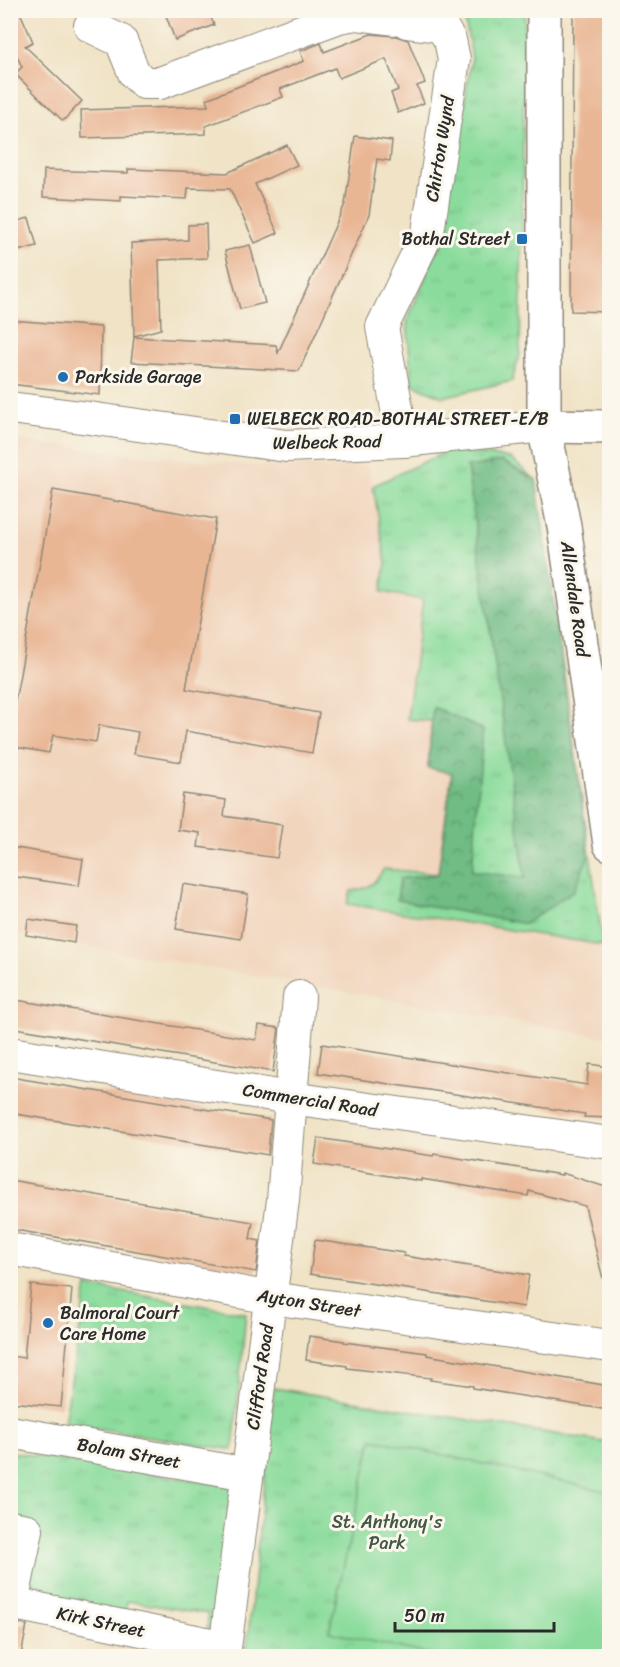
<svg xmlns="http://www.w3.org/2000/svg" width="620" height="1667" viewBox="0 0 620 1667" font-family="Sriracha,sans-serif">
  <defs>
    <pattern id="grass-tufts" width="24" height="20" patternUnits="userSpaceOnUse" patternTransform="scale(1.5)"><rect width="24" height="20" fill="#8bdc9c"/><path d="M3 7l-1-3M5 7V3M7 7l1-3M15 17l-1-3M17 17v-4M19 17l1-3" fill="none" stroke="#78bd87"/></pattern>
    <pattern id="forest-crowns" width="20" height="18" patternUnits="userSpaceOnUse" patternTransform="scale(1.5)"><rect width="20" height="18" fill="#70bc84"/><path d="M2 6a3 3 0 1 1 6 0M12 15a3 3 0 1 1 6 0" fill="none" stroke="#5c996c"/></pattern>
  </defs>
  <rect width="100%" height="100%" fill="#fbf7ec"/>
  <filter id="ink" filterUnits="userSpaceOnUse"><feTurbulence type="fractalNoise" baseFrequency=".0167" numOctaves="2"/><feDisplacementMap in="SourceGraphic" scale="12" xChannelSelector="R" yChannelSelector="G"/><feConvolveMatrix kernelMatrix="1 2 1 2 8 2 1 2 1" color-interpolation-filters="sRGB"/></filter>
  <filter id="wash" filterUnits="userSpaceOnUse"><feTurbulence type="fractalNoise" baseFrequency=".008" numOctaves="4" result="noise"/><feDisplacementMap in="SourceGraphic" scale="24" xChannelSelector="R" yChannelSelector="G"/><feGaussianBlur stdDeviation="1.35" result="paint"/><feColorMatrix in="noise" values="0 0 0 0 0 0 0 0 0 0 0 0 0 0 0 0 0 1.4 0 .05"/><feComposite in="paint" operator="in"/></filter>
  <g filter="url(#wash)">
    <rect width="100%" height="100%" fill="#f0e3c6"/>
    <!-- built -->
    <path fill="#f1d5bd" d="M10,437l30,7 214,22 113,-1 6,21 13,76 -4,29 41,9 -16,118 25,3 -4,47 24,5 -14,101 -54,-5 -9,14 -11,7 -13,1 178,41 74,13 6,55v38l-598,-105z"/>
    <!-- grass -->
    <g fill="url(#grass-tufts)" stroke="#5b8464" stroke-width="1.5">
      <path d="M463,11h62l-5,343 -8,27 -69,16 -31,-13 -5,-63 34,-81 31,-183z"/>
      <path d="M449,450l61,8 26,22 67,465 -256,-41 4,-13c19,-2 23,-7 33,-22l54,5 14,-101 -24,-5 4,-47 -25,-2 16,-119 -41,-8 4,-30 -13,-76z"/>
      <path d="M87,1286l159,27 -13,137 -169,-27z"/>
      <path d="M274,1388l335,55v213h-363z"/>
      <path d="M10,1452l222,34 -14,145 -11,-2 1,-15 -81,-13 -2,15 -106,-21 -8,-75z"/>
    </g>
    <!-- forest -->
    <path fill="url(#forest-crowns)" stroke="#4e7458" stroke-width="1.5" d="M502,461l34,19 53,375 -15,35 -49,34 -128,-24 3,-21 38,-5 14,-101 -24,-5 5,-61 50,23 -11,141 53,7 -58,-411z"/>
    <!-- pitch -->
    <path fill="#8bdc9c" stroke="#5b8464" stroke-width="1.5" d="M372,1439l237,53v164h-171l-109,-24z"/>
    <g id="blocks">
      <!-- building -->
      <g fill="#e9b694">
        <path d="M10,10h9l14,32 -8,4 57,55 -19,20 -48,-47 7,-7 -8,-17 -4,2z"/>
        <path d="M164,10h44l6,15 -39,15z"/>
        <path d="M573,10h36v302l-38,-1z"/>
        <path d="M371,34l25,2 12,4 17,43 -8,3 7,17 -26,10 -7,-20 7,-3 -12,-31 -47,19 -4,-10 -55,21 3,8 -77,29v8l-124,4 -1,-28 127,-4 -2,-7 98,-38 -4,-10 21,-8 3,9z"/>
        <path d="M355,136l37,5 -2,20 -13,-2 -8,56 -70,156 -168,-9 3,-25 142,8 2,8 67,-149z"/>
        <path d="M287,145l10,20 -42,19 23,49 -23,10 -25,-54 -42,-1 -1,11 -66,-3v5l-78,-4 1,-27 84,3v-4l99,4z"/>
        <path d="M29,218l8,28 -27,7v-30z"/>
        <path d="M206,224l1,34 -48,2 2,69 -27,7 -3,-93 57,-3v-15z"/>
        <path d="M250,245l15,58 -25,6 -15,-58z"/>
        <path d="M10,320l91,7 -1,68 -90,-11z"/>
        <path d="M53,490l163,29 -30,170 133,24 -7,40 -126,-22 -5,31 -47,-8 4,-22 -39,-7 -3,17 -43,-7 -4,18 -39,-7v-16z"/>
        <path d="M183,794l43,6 -2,16 58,9 -5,33 -79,-11 2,-14 -22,-3z"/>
        <path d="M10,847l73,12 -4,27 -69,-10z"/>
        <path d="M183,884l65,10 -7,45 -65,-10z"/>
        <path d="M28,919l48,7 -2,17 -48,-8z"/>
        <path d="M10,999l246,41 3,-15 20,3 -6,44 -263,-45z"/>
        <path d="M322,1044l265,41 2,-21 20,3v51l-25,-1 1,-3 -267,-41z"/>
        <path d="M10,1077l261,43 -3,35 -258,-42z"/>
        <path d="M318,1138l115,18 1,-2 128,21v-2l47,15v90l-6,1 -18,-73 -56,-15 -1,5 -107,-17v2l-107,-17z"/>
        <path d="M10,1180l243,42 -3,17 10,2 -4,31 -246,-43z"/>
        <path d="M315,1240l89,13v3l125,19 -5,32 -214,-33z"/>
        <path d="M31,1285l41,4 -11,118 -51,-5v-46l14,2z"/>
        <path d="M309,1336l35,5v1l83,11v2l182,31v24l-136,-22v-2l-43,-6 1,-2 -84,-10v-2l-41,-6z"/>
        <path d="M10,1622l17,3 -6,31h-11z"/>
      </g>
    </g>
  </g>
  <g filter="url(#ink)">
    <use href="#blocks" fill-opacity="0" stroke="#8e8778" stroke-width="1.5"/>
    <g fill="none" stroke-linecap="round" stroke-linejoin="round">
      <!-- minor casing -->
      <g stroke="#8e8778" stroke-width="34">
        <g id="minor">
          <path d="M90,26l31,15 13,32 10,10h16l179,-66 17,-3 37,5"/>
          <path d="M10,408l79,10 197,28 117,-5 141,-15"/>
          <path d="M403,441l-21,-114 46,-95 26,-173 -4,-19 -9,-14 -34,-4"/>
          <path d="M10,1053l281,45 319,45"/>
          <path d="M10,1249l261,49 339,48"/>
          <path d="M10,1432l237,42"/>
          <path d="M10,1527l17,3 -15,74"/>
          <path d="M10,1603l215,44"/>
          <path d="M224,1656l59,-456 16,-203"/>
        </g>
      </g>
      <!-- major casing -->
      <g stroke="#8e8778" stroke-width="36">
        <g id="major">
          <path d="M544,10v416l20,100 46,318"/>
          <path d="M544,426l66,1"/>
        </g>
      </g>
      <!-- minor -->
      <use href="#minor" stroke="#fff" stroke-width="32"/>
      <!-- major -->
      <use href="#major" stroke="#fff" stroke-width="33"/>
    </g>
  </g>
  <!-- markers -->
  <g fill="#1f6fb2" stroke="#fbf7ec" stroke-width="2">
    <rect x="516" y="233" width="12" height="12" rx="3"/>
    <circle cx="63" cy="377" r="6"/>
    <rect x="229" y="413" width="12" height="12" rx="3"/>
    <circle cx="48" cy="1323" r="6"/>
  </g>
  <g text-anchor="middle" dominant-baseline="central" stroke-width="6" stroke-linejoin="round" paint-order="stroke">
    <!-- street labels -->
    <g font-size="18" fill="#2b2b2b" stroke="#fbf7ec">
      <text transform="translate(440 149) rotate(-81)">Chirton Wynd</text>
      <text transform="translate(327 442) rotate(-1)">Welbeck Road</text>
      <text transform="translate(575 599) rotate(82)">Allendale Road</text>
      <text transform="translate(310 1100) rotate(9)">Commercial Road</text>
      <text transform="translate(309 1303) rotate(9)">Ayton Street</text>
      <text transform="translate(260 1377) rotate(-82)">Clifford Road</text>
      <text transform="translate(129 1453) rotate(10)">Bolam Street</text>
      <text transform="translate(101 1622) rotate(12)">Kirk Street</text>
    </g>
    <!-- poi labels -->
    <g font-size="18" fill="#2b2b2b" stroke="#fbf7ec" text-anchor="start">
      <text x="510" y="239" text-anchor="end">Bothal Street</text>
      <text x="75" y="377">Parkside Garage</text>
      <text x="247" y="419">WELBECK ROAD-BOTHAL STREET-E/B</text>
      <text x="60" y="1313">Balmoral Court<tspan x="60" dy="21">Care Home</tspan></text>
    </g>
    <!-- park labels -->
    <g font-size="18" fill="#435747" stroke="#fbf7ec">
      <text x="387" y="1522">St. Anthony's<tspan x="387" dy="21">Park</tspan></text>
    </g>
  </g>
  <!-- margin -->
  <rect width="620" height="1667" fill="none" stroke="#fbf7ec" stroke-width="36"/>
  <!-- scale -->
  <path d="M395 1622v9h159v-9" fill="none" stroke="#2b2b2b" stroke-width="3"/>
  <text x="404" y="1622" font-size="18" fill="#2b2b2b" stroke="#fbf7ec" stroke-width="4.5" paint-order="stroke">50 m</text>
</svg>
